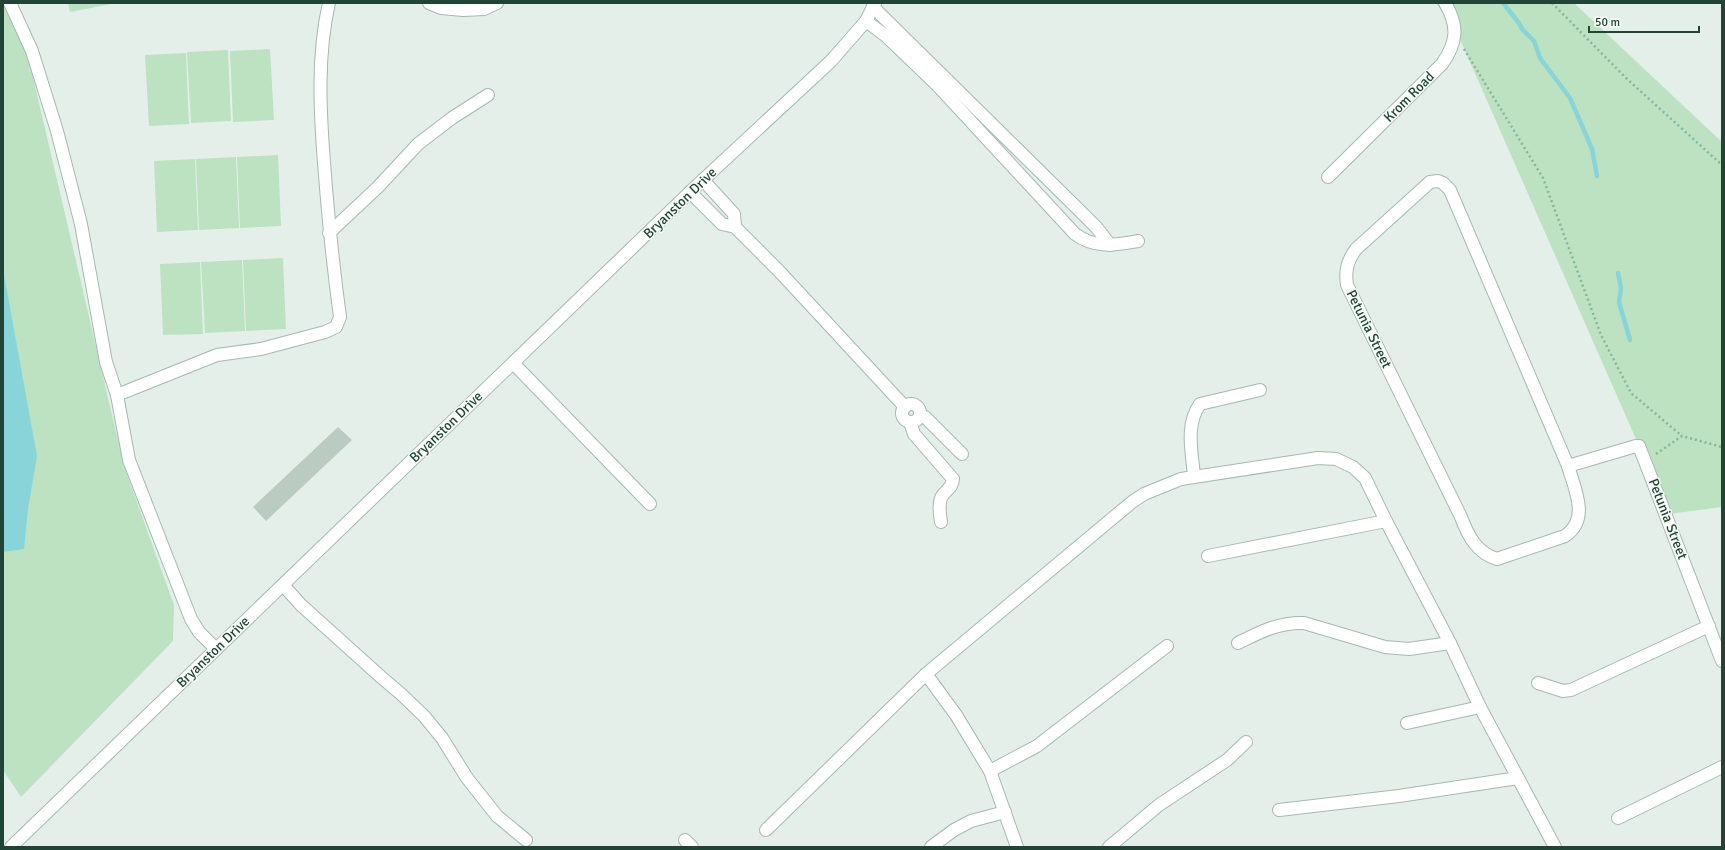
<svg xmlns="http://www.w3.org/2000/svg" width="1725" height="850" viewBox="0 0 1725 850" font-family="Signika,sans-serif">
  <rect width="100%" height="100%" fill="#e5efea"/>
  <!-- green -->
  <g fill="#bce2c2">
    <path d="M68,3h49l-47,9z"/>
    <path d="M1436,3h138l148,139v365l-53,7 -214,-486z"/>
    <path d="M3,5l25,51 96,410 50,139 -1,36 -152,156 -18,-27z"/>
    <path d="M270,49l4,71 -41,2 -3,-71z"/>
    <path d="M228,50l3,71 -40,2 -4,-71z"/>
    <path d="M186,53l3,71 -40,2 -4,-71z"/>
    <path d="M278,155l3,71 -41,2 -3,-71z"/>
    <path d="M236,157l3,71 -40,2 -3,-71z"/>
    <path d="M195,159l3,71 -41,2 -3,-71z"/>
    <path d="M283,258l3,71 -40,2 -3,-71z"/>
    <path d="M242,260l3,71 -40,2 -4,-71z"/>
    <path d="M200,262l3,72 -40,1 -3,-71z"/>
  </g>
  <!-- water -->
  <path fill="#88d5d9" d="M3,269l34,187 -9,53 -4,40 -21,3z"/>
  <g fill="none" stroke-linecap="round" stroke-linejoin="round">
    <!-- stream -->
    <g stroke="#88d5d9" stroke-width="4.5">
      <path d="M1503,3l16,20 3,6 12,12 6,17 30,40 22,51 5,27"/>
      <path d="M1618,273l3,15 -2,14 11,38"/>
    </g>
  </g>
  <!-- building -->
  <path fill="#bacbc2" d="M338,427l14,13 -86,81 -13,-14z"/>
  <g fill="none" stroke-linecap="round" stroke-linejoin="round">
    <!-- minor casing -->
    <g stroke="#a6b8b1" stroke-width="14">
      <g id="minor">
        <path d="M10,3l22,48 25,80 24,93 25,138 11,33 12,65 62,159 8,13 17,17"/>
        <path d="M429,3l12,5 22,2 21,-1 13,-6"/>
        <path d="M873,7l206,203 18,18 13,17"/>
        <path d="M866,21l20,15 52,50 137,148c20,15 40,11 63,7"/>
        <path d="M1328,177l114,-113c15,-21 17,-38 3,-61"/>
        <path d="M703,180l31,34 1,13"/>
        <path d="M1438,181l5,2 7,7 118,276c7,24 22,53 -3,70l-68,23c-20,-6 -29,-23 -36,-42l-114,-232c-2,-14 0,-24 9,-36l74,-67z"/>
        <path d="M690,192l32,32 13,3 44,44 126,136"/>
        <path d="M329,233l49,-46 40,-43 34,-26 36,-23"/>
        <path d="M513,363l137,141"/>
        <path d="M117,395l100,-40 44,-6 64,-17 11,-5 4,-10c-7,-51 -12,-102 -16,-154 -4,-53 -7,-108 5,-160"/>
        <circle cx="911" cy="413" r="9"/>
        <path d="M920,415l5,2 37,37"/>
        <path d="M910,422l4,12 39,45c0,9 -9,12 -12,19 -3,8 -1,16 0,24"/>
        <path d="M1568,466l68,-20h3l83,215"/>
        <path d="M1194,476c-2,-24 -9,-51 6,-72l60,-14"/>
        <path d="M1208,556l178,-35"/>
        <path d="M283,585l18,20 80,72 20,17 23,22 18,22 25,40 30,38 29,24"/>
        <path d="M1238,643c22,-11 41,-21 66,-20l81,24 24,2 41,-6"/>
        <path d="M926,674l30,41 34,56 27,76"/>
        <path d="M1538,683l25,8 8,-1 138,-64"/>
        <path d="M1407,723l73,-16"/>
        <path d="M990,771l47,-25 130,-100"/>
        <path d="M1279,810l120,-14 119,-18"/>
        <path d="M1618,818l104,-51"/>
        <path d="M766,830l160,-156 206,-172 12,-8 37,-15 137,-21 18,1 17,8 12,11 21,43 64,122 30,64 75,140"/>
        <path d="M685,840l7,7"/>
        <path d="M11,847l679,-655 141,-131 35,-40 9,-18"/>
        <path d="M931,847l23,-17 17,-9 34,-9"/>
        <path d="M1109,847l50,-42 68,-45 19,-18"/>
      </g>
    </g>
    <!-- path -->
    <g stroke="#82b6a0" stroke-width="2.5" stroke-dasharray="2 3" stroke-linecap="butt">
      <path d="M1552,3l75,76 95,86"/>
      <path d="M1464,49l79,129 58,157 30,58 51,43"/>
      <path d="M1656,454l26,-18 40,11"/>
    </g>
    <!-- minor -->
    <use href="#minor" stroke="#fff" stroke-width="12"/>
  </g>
  <g text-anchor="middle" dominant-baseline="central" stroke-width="3" stroke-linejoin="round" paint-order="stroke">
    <!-- street labels -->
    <g font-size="14" fill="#214437" stroke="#f6fbf8">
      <text transform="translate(1409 97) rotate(-45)">Krom Road</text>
      <text transform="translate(680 203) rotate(-44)">Bryanston Drive</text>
      <text transform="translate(1369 329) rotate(64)">Petunia Street</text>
      <text transform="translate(446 427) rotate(-44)">Bryanston Drive</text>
      <text transform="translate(1668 519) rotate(69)">Petunia Street</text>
      <text transform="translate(213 652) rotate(-44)">Bryanston Drive</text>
    </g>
  </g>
  <!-- border -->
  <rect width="1725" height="850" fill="none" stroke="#214437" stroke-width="8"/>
  <!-- scale -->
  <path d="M1589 26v6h110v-6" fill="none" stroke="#214437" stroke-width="2"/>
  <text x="1595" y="26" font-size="12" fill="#214437" stroke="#f6fbf8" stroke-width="3" paint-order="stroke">50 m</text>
</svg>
